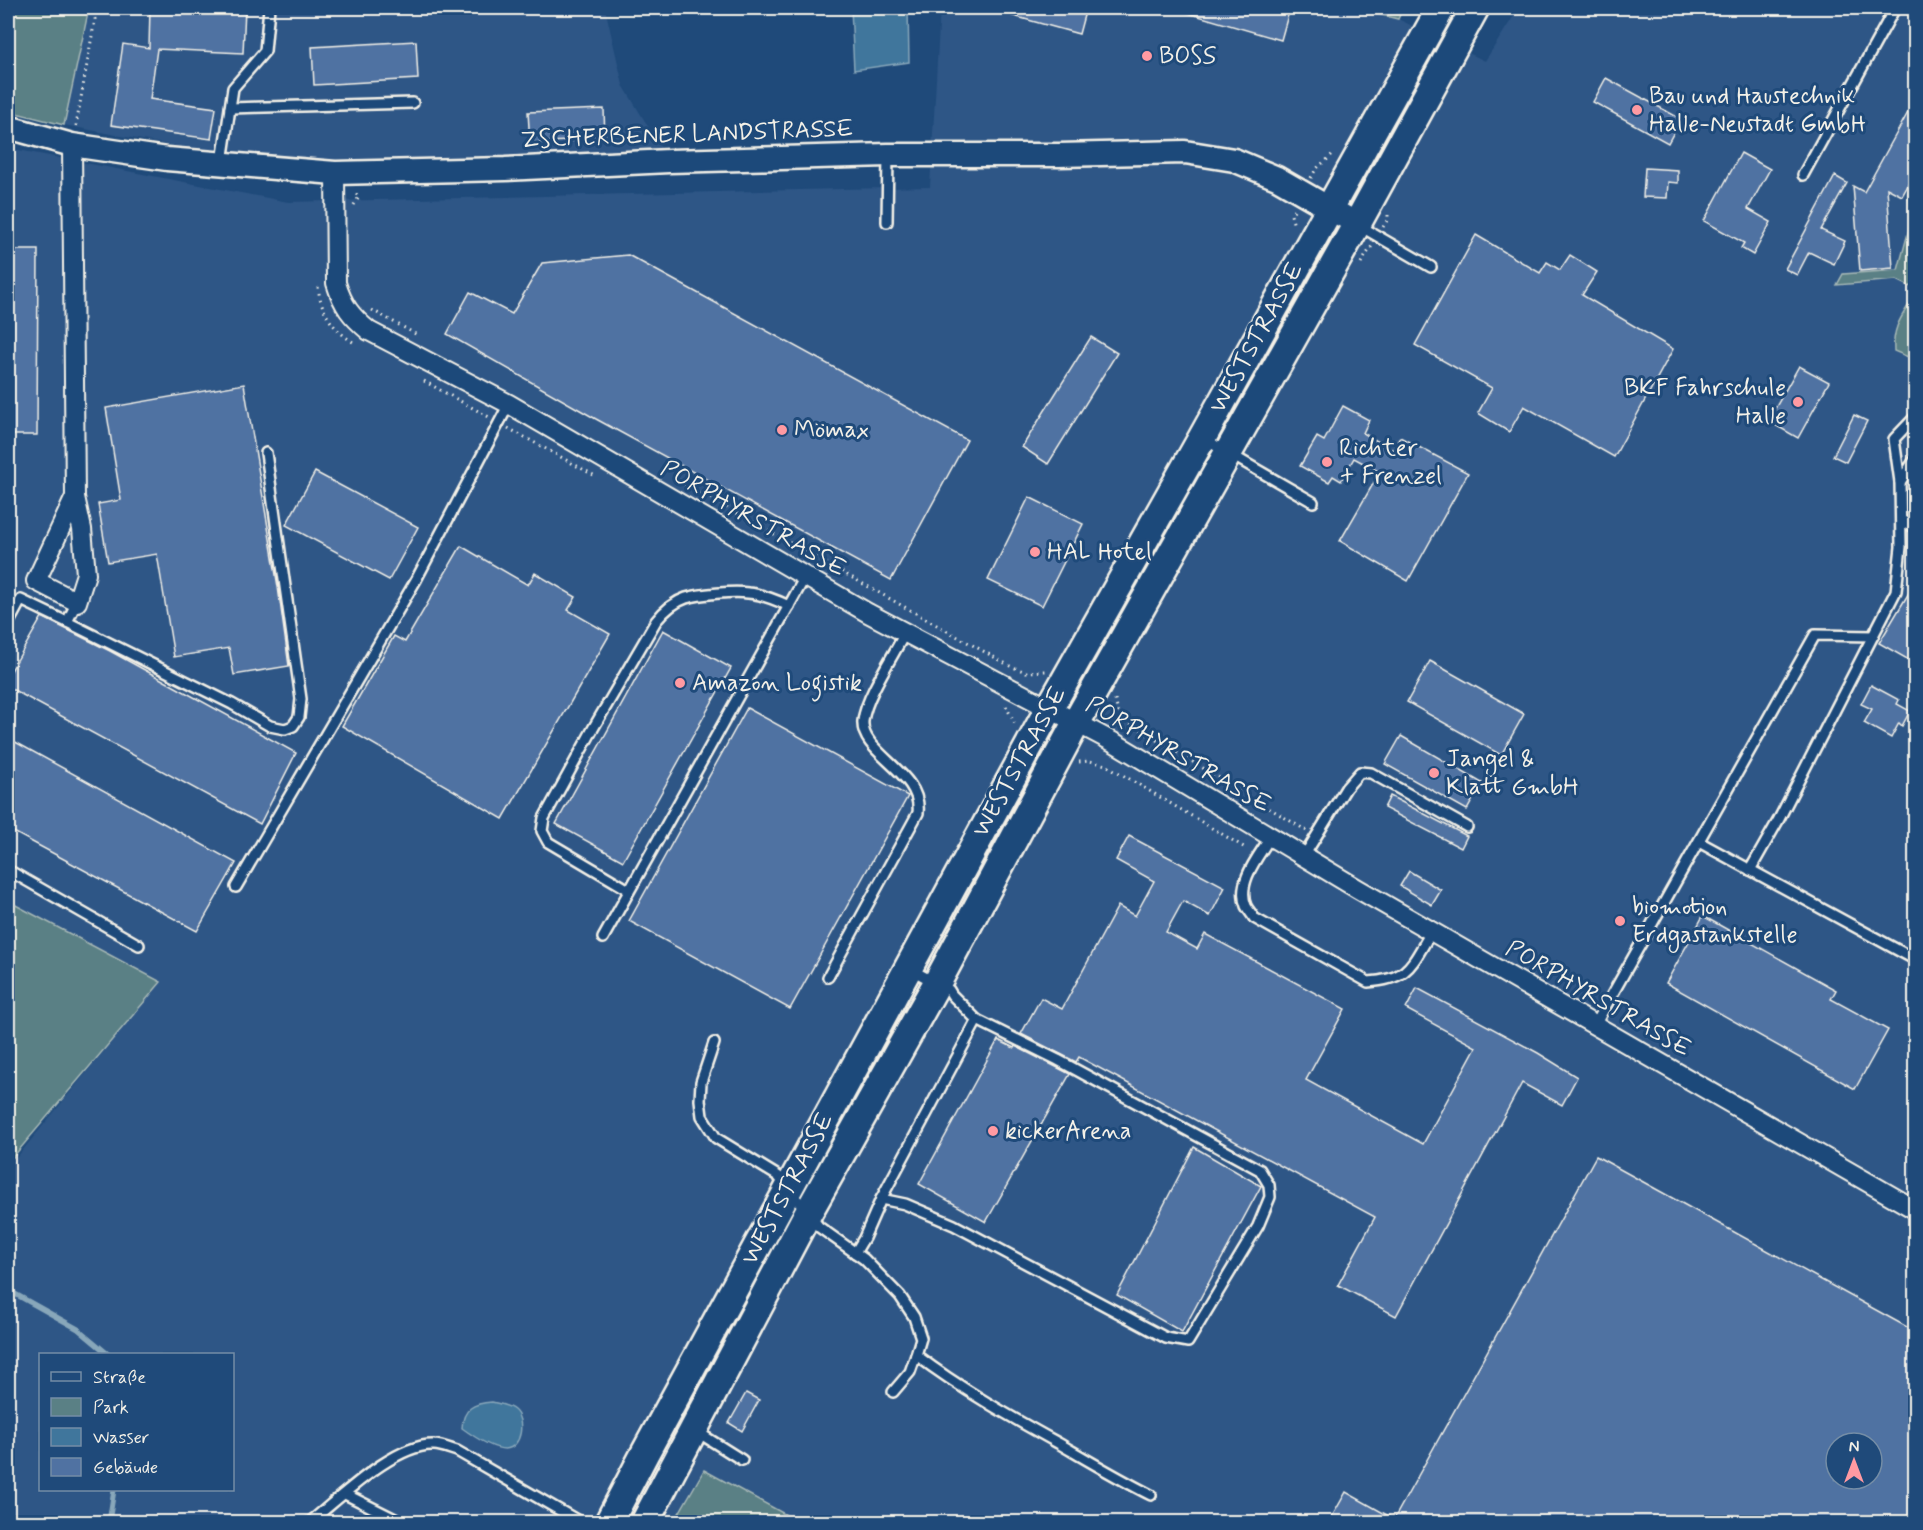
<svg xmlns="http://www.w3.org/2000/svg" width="1923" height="1530" viewBox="0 0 1923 1530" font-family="Mynerve,sans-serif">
  <rect width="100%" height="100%" fill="#1f4a7a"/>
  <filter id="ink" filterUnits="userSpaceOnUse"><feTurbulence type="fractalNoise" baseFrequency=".0167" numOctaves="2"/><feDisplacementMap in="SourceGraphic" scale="12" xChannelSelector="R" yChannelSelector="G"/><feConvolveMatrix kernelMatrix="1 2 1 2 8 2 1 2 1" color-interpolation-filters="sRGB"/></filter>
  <g filter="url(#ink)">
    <!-- built -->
    <g fill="#2e5686" fill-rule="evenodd">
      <path d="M89,8h516l18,77 46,76 -358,1 -148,-18 -99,-19z"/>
      <path d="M940,8h414l44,11 87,42 34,-53h396v1514h-1907v-354l153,-186 -153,-81v-753l280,54 642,-15zM40,1354h192v136h-192zM1836,1443h36v36h-36z"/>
    </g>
    <!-- green -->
    <g fill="#5a8085" stroke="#a7b8b6" stroke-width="1.5">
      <path d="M8,8h81l-25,117 -56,-14z"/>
      <path d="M1354,8h49l-5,11z"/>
      <path d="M1915,180v109l-18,-9 -60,5 6,-11 55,-4 14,-52 -4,-25z"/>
      <path d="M1915,295l1,63 -3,1 -19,-8c-2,-25 9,-36 21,-56z"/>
      <path d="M8,901l153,81 -153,181z"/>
      <path d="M704,1470l95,52h-125z"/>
    </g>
    <!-- water -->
    <g fill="#40769c" stroke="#88a7ba" stroke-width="1.5">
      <path d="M851,8h57l1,54 -55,8z"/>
      <path d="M492,1402c7,2 16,3 22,8 11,9 9,38 -9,39 -13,0 -32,-13 -43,-21 1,-19 11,-25 30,-26z"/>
    </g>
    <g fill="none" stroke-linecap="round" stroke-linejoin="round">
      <!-- stream -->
      <g stroke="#88a7ba" stroke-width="5">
        <path d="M8,1290l70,39 30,25"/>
        <path d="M109,1522l5,-32"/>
      </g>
    </g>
    <!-- building -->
    <g fill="#5072a2" stroke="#f4f1e8" stroke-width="1.5" fill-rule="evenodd">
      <path d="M150,8h95l-2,45 -87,-4h1l-7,50 66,9 -5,31 -100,-14 12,-81 26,4z"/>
      <path d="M999,8h87l-7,26 -80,-22z"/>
      <path d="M1181,8h109l-9,32 -100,-29z"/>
      <path d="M416,41l2,38 -104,6 -2,-38z"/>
      <path d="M1606,78l75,41 -13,24 -75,-41z"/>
      <path d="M1916,98v73l-14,25 -15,-8 6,80 -33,3 -7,-85 11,6z"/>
      <path d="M604,109l1,30 -75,4 -2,-31z"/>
      <path d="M1741,153l29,16 -22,40 23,13 -18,33 -12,-7 3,-5 -40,-22z"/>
      <path d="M1645,168l33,2v13l-10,-1 -1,16 -24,-1z"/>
      <path d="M1835,176l12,7 -26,47 24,11 -11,23 -25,-12 -12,23 -12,-6z"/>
      <path d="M1476,235l64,38 7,-11 13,8 10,-15 27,17 -15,23 91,54 -59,108 -90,-51 -15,26 -31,-19 14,-25 -77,-43z"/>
      <path d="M8,250h30l-1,185h-29z"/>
      <path d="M628,255l339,185 -76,140 -295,-161 -149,-85 23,-42 42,22 30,-51z"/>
      <path d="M1091,337l26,16 -69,111 -26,-17z"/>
      <path d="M1799,366l30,16 -31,56 -30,-17z"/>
      <path d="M244,384l34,203 11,79 -55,9 -5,-27 -55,9 -17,-103 -49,8 -10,-58 23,-4 -15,-92z"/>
      <path d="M1343,406l26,14 -6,13 30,17 7,-13 68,36 -60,108 -68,-40 40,-69 -26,-14 -13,23 -8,-5 -4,6 -29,-16 17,-29 7,4z"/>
      <path d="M1854,415l13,6 -21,41 -13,-6z"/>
      <path d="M315,472l103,55 -29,53 -103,-55z"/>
      <path d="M1029,497l54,27 -41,82 -54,-26z"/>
      <path d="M461,546l67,39 7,-12 41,24 -8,13 42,24 -107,185 -161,-93 52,-90 11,6z"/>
      <path d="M1916,581v83l-37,-21z"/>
      <path d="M42,617l68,34 186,102 -36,71 -252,-137v-11z"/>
      <path d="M663,630l68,38 -108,193 -67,-37z"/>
      <path d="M1430,661l94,53 -23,41 -94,-53z"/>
      <path d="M1871,685l28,15 -2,4 13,7 -8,15 -3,-3 -8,15 -27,-15 8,-14 -11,-5z"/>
      <path d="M747,708l161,88 -118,213 -161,-88z"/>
      <path d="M1401,736l81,47 -15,27 -82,-46z"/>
      <path d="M8,738l228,125 -39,68 -189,-102z"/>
      <path d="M1390,796l77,40 -6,12 -77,-40z"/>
      <path d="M1129,836l96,51 -15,29 -27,-15 -17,31 31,17 8,-15 140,75 -39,71 117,64 53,-97 -70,-38 11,-21 121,65 39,24 -15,28 -40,-22 -126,233 -58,-31 37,-68 -296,-160 -3,5 -55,-28 20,-36 21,11 56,-103 17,10 19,-35 -38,-21z"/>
      <path d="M1409,871l32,19 -9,15 -32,-19z"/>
      <path d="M1703,916l133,74 -5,9 57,31 -33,59 -189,-106z"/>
      <path d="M998,1040l16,8 1,-2 55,28 -84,148 -67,-38z"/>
      <path d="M1194,1147l67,39 -79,146 -65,-37z"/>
      <path d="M1596,1156l320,176v190h-587l17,-30 48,27zM1836,1443h36v36h-36z"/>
      <path d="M746,1393l13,7 -17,31 -13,-8z"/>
    </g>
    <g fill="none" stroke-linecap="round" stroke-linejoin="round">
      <!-- service casing -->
      <g stroke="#f4f1e8" stroke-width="14">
        <g id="service">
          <path d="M230,108l183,-5"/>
          <path d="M222,162l11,-74 32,-37 4,-43"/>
          <path d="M1803,175l92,-167"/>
          <path d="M887,222l1,-67"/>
          <path d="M1360,226l71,41"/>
          <path d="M1916,416l-22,23 6,43 16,-24"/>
          <path d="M1204,439l109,63"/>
          <path d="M1901,520l15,8"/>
          <path d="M77,602l-10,20 165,82 38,22 15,3 8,-3 6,-9 2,-18 -35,-246"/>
          <path d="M8,624l13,-24 46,22"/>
          <path d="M1271,836c-12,20 -35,46 -25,70 2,4 6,8 8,12l114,64c43,-3 43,-18 64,-51"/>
          <path d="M1699,842l217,118"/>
          <path d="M1304,856l42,-68 14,-16 11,1 96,54"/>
          <path d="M8,870l131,75"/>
          <path d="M1750,870l29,-51 117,-228 5,-44 -1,-65"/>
          <path d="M236,887l180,-307 93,-176"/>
          <path d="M629,890l-81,-48 -6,-11 2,-13 50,-91 62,-106c8,-10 18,-19 30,-23 13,-4 48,-7 62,-5 14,1 28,7 41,13"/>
          <path d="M603,938l202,-361"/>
          <path d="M828,977l90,-164c5,-41 -58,-59 -55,-92 3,-25 30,-65 42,-88"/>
          <path d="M1595,1025l220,-390 58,1"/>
          <path d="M714,1043l-13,39 -1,18 2,16 14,22 62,38 41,51 45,32 36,37 14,21 7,21 -5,17c45,34 93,61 142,88 31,18 61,36 93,52"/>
          <path d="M881,1199l96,-179"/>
          <path d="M855,1253l9,-15 17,-39 24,5 49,21 212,113 22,4 70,-116 12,-29 -1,-12 -9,-15 -202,-110 -81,-40 -25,-25 -3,-5 -39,-21"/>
          <path d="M893,1392l17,-20 6,-17"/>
          <path d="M696,1431l46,29"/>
          <path d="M345,1494l56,28"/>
          <path d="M310,1522c30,-24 85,-79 124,-77 7,0 16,4 23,6l123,71"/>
        </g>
      </g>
      <!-- minor casing -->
      <g stroke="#f4f1e8" stroke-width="22">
        <g id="minor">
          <path d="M72,145l3,352 -39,84 41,21 9,-28 -4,-45 -7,-32"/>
          <path d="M335,173l1,110c7,23 15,33 33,48l140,73 359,209 247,130 243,146 558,321"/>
        </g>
      </g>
      <!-- tertiary casing -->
      <g stroke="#f4f1e8" stroke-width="27">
        <path id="tertiary" d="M8,127l64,18 95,14 168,14 170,-4 164,-8 219,-6h171l126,-3 49,8 43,18 80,46"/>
      </g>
      <!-- secondary casing -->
      <g stroke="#f4f1e8" stroke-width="32">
        <g id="secondary">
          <path d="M609,1522l36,-69 404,-744 153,-271 239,-430"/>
          <path d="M645,1522l163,-309 129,-230 139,-260 281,-499 118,-216"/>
        </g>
      </g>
      <!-- path -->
      <g stroke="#f4f1e8" stroke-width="3" stroke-dasharray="1.5 4.5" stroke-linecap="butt">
        <path d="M76,126l19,-107 -4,-11"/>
        <path d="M1311,178c7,-15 14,-14 23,-26"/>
        <path d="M354,205l5,-8 -5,-5"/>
        <path d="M1294,210l-3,5 3,11"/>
        <path d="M1383,227l5,-8v-5"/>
        <path d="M1361,263l11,-17"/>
        <path d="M318,287c3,24 14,42 35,55"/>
        <path d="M372,310l47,26"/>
        <path d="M424,381l65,36"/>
        <path d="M508,428l89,49"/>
        <path d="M674,478l336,188 16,6 20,-1"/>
        <path d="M1115,700l3,12 12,12 177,107"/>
        <path d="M1006,706l9,18"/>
        <path d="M1079,762l11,-1 16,4 141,84"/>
      </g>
      <!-- service -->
      <use href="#service" stroke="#1f4a7a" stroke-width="9"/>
      <!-- minor -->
      <use href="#minor" stroke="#1f4a7a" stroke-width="18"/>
      <!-- tertiary -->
      <use href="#tertiary" stroke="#1f4a7a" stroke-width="22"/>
      <!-- secondary -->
      <use href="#secondary" stroke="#1f4a7a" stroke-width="27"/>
    </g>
  </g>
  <!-- markers -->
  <g fill="#ff9aa2" stroke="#1f4a7a" stroke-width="2">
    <circle cx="1147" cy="56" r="6"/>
    <circle cx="1637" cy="110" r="6"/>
    <circle cx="1798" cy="402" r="6"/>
    <circle cx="782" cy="430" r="6"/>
    <circle cx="1327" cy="462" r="6"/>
    <circle cx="1035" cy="552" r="6"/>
    <circle cx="680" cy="683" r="6"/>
    <circle cx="1434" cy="773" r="6"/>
    <circle cx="1620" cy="921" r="6"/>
    <circle cx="993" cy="1131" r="6"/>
  </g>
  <g text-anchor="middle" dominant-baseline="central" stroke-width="6" stroke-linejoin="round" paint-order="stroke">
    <!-- poi labels -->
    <g font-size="24" fill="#f4f1e8" stroke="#1f4a7a" text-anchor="start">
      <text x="1159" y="56">BOSS</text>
      <text x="1649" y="96">Bau und Haustechnik<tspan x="1649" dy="28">Halle-Neustadt GmbH</tspan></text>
      <text x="1786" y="388" text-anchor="end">BKF Fahrschule<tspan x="1786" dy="28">Halle</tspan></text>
      <text x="794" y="430">Mömax</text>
      <text x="1339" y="448">Richter<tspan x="1339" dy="28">+ Frenzel</tspan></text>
      <text x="1047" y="552">HAL Hotel</text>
      <text x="692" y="683">Amazon Logistik</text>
      <text x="1446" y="759">Jangel &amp;<tspan x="1446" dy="28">Klatt GmbH</tspan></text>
      <text x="1632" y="907">biomotion<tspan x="1632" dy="28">Erdgastankstelle</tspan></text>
      <text x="1005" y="1131">kickerArena</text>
    </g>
    <!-- street labels -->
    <g font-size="24" fill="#f4f1e8" stroke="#1f4a7a">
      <text transform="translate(687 135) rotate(-2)">ZSCHERBENER LANDSTRASSE</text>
      <text transform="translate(1257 338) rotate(-61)">WESTSTRASSE</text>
      <text transform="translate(753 519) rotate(30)">PORPHYRSTRASSE</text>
      <text transform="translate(1178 755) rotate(30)">PORPHYRSTRASSE</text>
      <text transform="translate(1020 762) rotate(-61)">WESTSTRASSE</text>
      <text transform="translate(1598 999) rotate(30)">PORPHYRSTRASSE</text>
      <text transform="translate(788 1189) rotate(-62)">WESTSTRASSE</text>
    </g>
  </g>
  <!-- margin -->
  <rect width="1923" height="1530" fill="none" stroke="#1f4a7a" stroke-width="30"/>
  <rect x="15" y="15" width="1893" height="1500" fill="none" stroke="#f4f1e8" stroke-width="2" filter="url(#ink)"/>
  <!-- legend -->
  <rect x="39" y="1353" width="195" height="138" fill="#1f4a7a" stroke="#748da6" stroke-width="1.5"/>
  <rect x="51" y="1372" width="30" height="9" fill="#1f4a7a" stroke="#748da6" stroke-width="1.5"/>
  <text x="93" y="1383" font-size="18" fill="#f4f1e8">Straße</text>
  <rect x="51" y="1398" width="30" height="18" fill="#5a8085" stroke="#748da6" stroke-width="1.5"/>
  <text x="93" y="1413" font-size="18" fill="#f4f1e8">Park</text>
  <rect x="51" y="1428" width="30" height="18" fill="#40769c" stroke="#748da6" stroke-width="1.5"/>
  <text x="93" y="1443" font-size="18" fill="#f4f1e8">Wasser</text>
  <rect x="51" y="1458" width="30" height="18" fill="#5072a2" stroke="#748da6" stroke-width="1.5"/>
  <text x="93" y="1473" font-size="18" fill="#f4f1e8">Gebäude</text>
  <!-- north arrow -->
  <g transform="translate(1854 1461)"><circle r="28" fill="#1f4a7a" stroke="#748da6" stroke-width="1.5"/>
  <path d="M0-4.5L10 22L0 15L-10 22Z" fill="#ff9aa2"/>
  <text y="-9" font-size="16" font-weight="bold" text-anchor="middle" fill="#f4f1e8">N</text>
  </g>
</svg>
